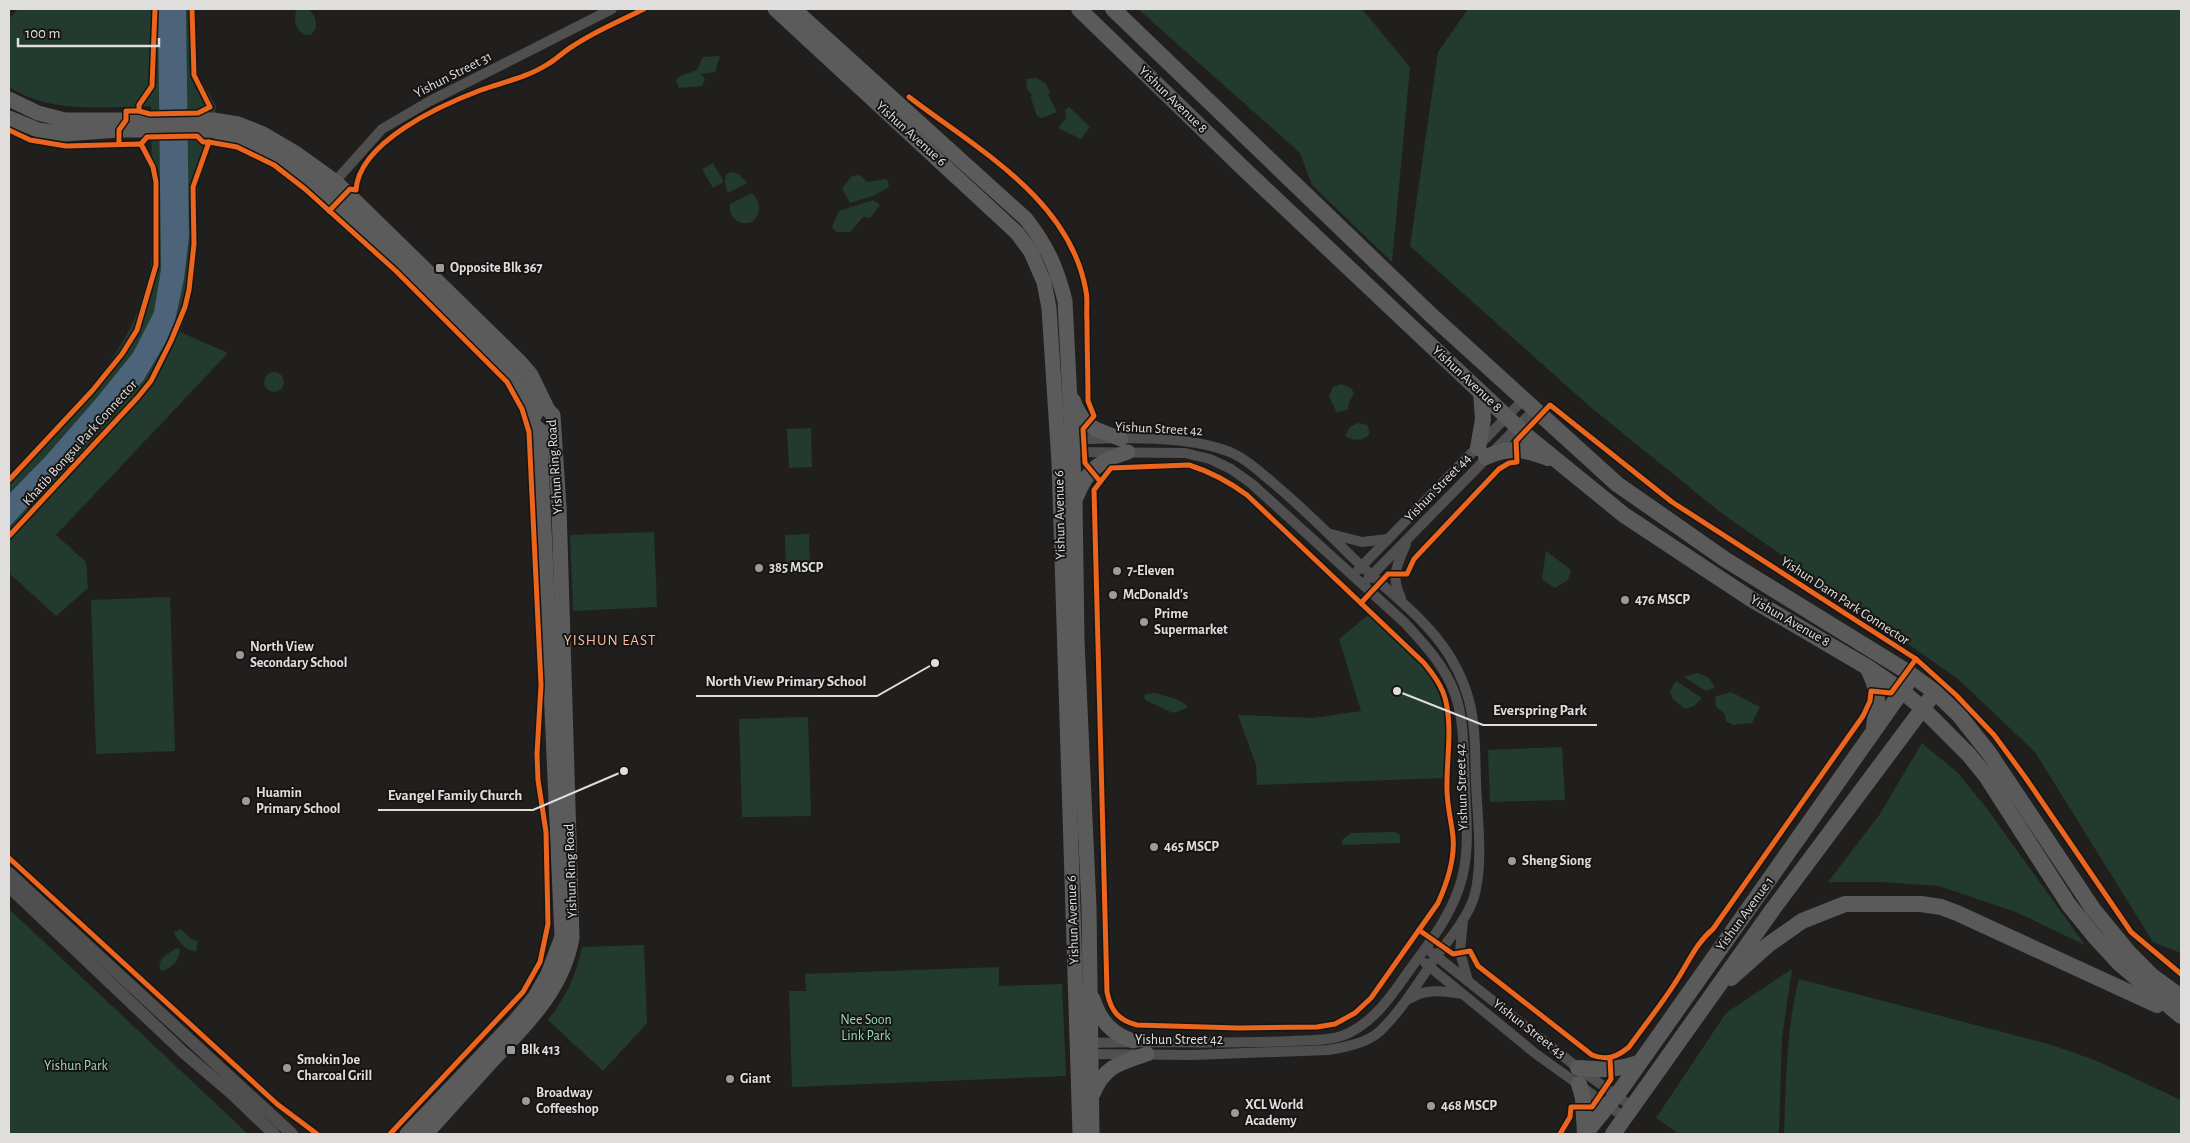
<svg xmlns="http://www.w3.org/2000/svg" width="2190" height="1143" viewBox="0 0 2190 1143" font-family="'Alegreya Sans',sans-serif">
  <rect width="100%" height="100%" fill="#201f1e"/>
  <!-- green -->
  <g fill="#223b2e">
    <path d="M18,9h177l1,63 20,34 -4,38 -14,34 -2,89 -8,42 -8,23 48,21 -172,182 30,27 2,26 -32,28 -47,-43v-98c58,-63 128,-121 142,-210 3,-21 2,-43 2,-64 -1,-31 -2,-63 -2,-95 -48,1 -100,8 -142,-19v-68z"/>
    <path d="M297,9h12l6,9 1,10 -4,6 -7,1c-10,-5 -12,-16 -8,-26z"/>
    <path d="M1138,9h224l48,58 -18,195 -80,-77 -12,-32z"/>
    <path d="M1468,9h713v944l-28,-11 -118,-190 -77,-73 -238,-167 -132,-107 -178,-159 28,-194z"/>
    <path d="M720,56l-5,16 -14,2 4,5 -3,7 -23,2 -3,-8 2,-3 19,-7 6,-13z"/>
    <path d="M1037,78l9,6 4,8 -2,2 9,18 -15,6 -5,-2 -6,-18 1,-3 -5,-6 -1,-10z"/>
    <path d="M1069,107l21,20 -9,12 -23,-11 8,-10 -1,-8z"/>
    <path d="M713,163l11,19 -11,6 -11,-19z"/>
    <path d="M730,172l9,2 8,9 -19,10c-3,-6 -6,-17 2,-21z"/>
    <path d="M860,175l7,7 20,-3 2,8 -16,9 -23,7 -8,-15 10,-12z"/>
    <path d="M752,193c9,10 10,20 0,29 -13,4 -24,-4 -22,-18z"/>
    <path d="M873,200l7,5 -10,13 -7,-1 -13,15h-14l-4,-5 7,-16z"/>
    <circle cx="274" cy="382" r="10"/>
    <path d="M1341,384l10,4 3,5 -5,9 -1,7 -11,4 -8,-16 4,-10z"/>
    <path d="M1357,423l10,2 3,8c-6,9 -17,8 -25,3l5,-9z"/>
    <path d="M811,428l1,39 -23,1 -2,-39z"/>
    <path d="M654,532l3,75 -84,4 -3,-76z"/>
    <path d="M809,534l1,39 -24,1 -1,-39z"/>
    <path d="M1546,551l25,19 -3,10 -13,8 -13,-9z"/>
    <path d="M170,597l5,154 -79,3 -5,-154z"/>
    <path d="M1368,615c15,13 44,34 55,49 27,37 25,71 20,114l-186,7 -1,-20 -18,-50 75,3 48,-7 -22,-72z"/>
    <path d="M1698,673l11,5 6,10 -9,3 -22,-14z"/>
    <path d="M1676,681l26,17 -8,8 -9,3 -12,-10 -3,-8z"/>
    <path d="M1731,692l29,15 -8,16 -19,2 -7,-4 -1,-7 -9,-7 -1,-10z"/>
    <path d="M1154,693c10,2 27,6 33,13v2l-14,5 -28,-13 -1,-4 2,-2z"/>
    <path d="M808,717l3,99 -69,1 -3,-98z"/>
    <path d="M1922,743l36,30 30,37 97,135 -69,-33 -77,-26 -56,-4h-55l52,-68z"/>
    <path d="M1562,747l3,53 -75,2 -2,-52z"/>
    <path d="M1395,832l5,3v8l-58,2v-5l9,-7z"/>
    <path d="M9,909l239,225h-239z"/>
    <path d="M181,929l10,10 7,2 -2,11c-11,-3 -18,-9 -22,-20z"/>
    <path d="M644,945l3,78 -44,48 -55,-51c18,-22 28,-45 34,-73z"/>
    <path d="M176,948l4,1c0,11 -9,20 -19,22l-2,-6 3,-7z"/>
    <path d="M999,967v19l63,-2 4,92 -274,11 -3,-96h17l-1,-17z"/>
    <path d="M1792,969l-10,69 -3,96h-100l-23,-16 70,-105z"/>
    <path d="M1799,979l253,66 45,16 84,39v34h-397c2,-52 2,-104 15,-155z"/>
  </g>
  <!-- water -->
  <path fill="#4b647a" d="M158,9h28l3,228 -5,42 -9,42 -10,23 -22,37 -134,146v-33l37,-38 49,-56 38,-47 21,-41 7,-43z"/>
  <g fill="none" stroke-linecap="round" stroke-linejoin="round">
    <!-- minor -->
    <g stroke="#504f50" stroke-width="10">
      <path d="M331,186l51,-57 48,-28 182,-92"/>
      <path d="M1068,440c48,-2 117,-6 162,12 16,7 29,19 42,30 26,22 51,46 75,70 33,34 76,62 102,103 11,18 20,39 23,60 4,22 3,44 4,66 1,35 8,82 -2,116 -8,25 -29,46 -43,67 -15,22 -31,48 -51,67 -13,12 -34,16 -52,19l-136,5 -106,-1"/>
      <path d="M1068,452l117,1 25,6 21,10 21,15 153,139c19,21 40,43 50,71 10,28 8,59 10,89 1,35 6,71 -6,105 -10,30 -30,55 -48,80 -18,25 -34,51 -62,65 -17,8 -37,7 -56,8 -68,3 -138,0 -207,2"/>
      <path d="M1331,534l31,8 26,-3"/>
      <path d="M1358,570l165,-170"/>
      <path d="M1368,579l166,-169"/>
      <path d="M1401,598c-11,-23 -4,-32 5,-54"/>
      <path d="M1463,920l-3,32 8,29"/>
      <path d="M1431,952l147,116 53,38"/>
      <path d="M1425,963l111,91 88,63"/>
      <path d="M1409,999c18,-11 33,-8 53,-5"/>
    </g>
    <!-- tertiary -->
    <g stroke="#504f50" stroke-width="12">
      <path d="M9,873l283,261"/>
      <path d="M9,887l175,166 47,40 43,41"/>
    </g>
    <!-- secondary -->
    <g stroke="#5c5b5b" stroke-width="15">
      <path d="M775,9l242,224 14,19 6,14 7,16 5,26 10,155 21,671"/>
      <path d="M794,9l232,210c21,27 31,49 39,82l10,200 2,140 12,267 3,226"/>
      <path d="M9,99l29,14 27,7h148l25,4 25,10 34,20 39,28 183,179 12,14 17,35 5,5 6,92 13,431c-9,52 -47,88 -82,125 -22,24 -43,48 -64,71"/>
      <path d="M9,118l29,12 27,4 54,-4h92l41,14 25,13 48,35 125,118 47,48 23,27 16,28 -4,6 3,7 5,4v7l22,500 -14,37 -13,23 -20,24 -108,113"/>
      <path d="M1073,400c11,29 20,28 48,39"/>
      <path d="M1077,496c10,-27 24,-36 51,-44"/>
      <path d="M1093,999c7,22 19,35 40,42"/>
      <path d="M1093,1094c11,-28 27,-31 54,-40"/>
    </g>
    <!-- primary -->
    <g stroke="#5a5a5a" stroke-width="16">
      <path d="M1079,9l165,160 284,268 96,78 127,84 116,68 34,23 21,18 47,47 17,21 83,129 26,32 25,27 61,52"/>
      <path d="M1113,9l319,307 185,168 109,76 180,111 29,21 24,23 30,38 104,156 37,45 22,22 29,21"/>
      <path d="M1478,448l5,-29 -2,-26"/>
      <path d="M1486,457c24,-11 38,-8 62,1"/>
      <path d="M1867,667c13,26 11,32 7,60"/>
      <path d="M1731,978l37,-33 34,-24 43,-17h76l20,3 16,6 200,92"/>
      <path d="M1578,1068c22,2 40,2 60,-5"/>
      <path d="M1579,1084l4,14 2,36"/>
      <path d="M1585,1134l37,-46 285,-404"/>
      <path d="M1613,1134l160,-225 156,-209"/>
    </g>
    <!-- cycleway casing -->
    <g stroke="#171514" stroke-width="8">
      <g id="cycleway">
        <path d="M909,97c68,52 161,102 177,194 2,10 0,20 1,30 0,27 1,53 1,80l6,15 -11,13 2,34 14,17"/>
        <path d="M139,111l11,3 48,-1 12,-6 -16,-32 -2,-66"/>
        <path d="M9,130l21,10 36,6 75,-2 12,23 3,15v83l-19,65 -15,24 -30,37 -83,89"/>
        <path d="M209,142l28,5 37,18 31,24 91,82 111,111 15,27 7,23 12,253 -4,69 1,26 8,52 2,92 -8,38 -17,30 -133,142"/>
        <path d="M119,144v-14l7,-10v-9h13v-6l13,-19 3,-77"/>
        <path d="M329,211l21,-22 6,1c3,-48 85,-85 125,-100 23,-8 47,-13 67,-26 9,-5 16,-13 25,-18 22,-15 47,-25 71,-37"/>
        <path d="M1189,465c22,7 39,16 58,30l177,168c9,11 19,24 22,39 6,27 1,54 1,81 -1,19 4,35 6,54 2,22 -6,46 -15,66l-67,95 -16,15 -20,11 -18,3 -79,1 -101,-3c-19,-5 -26,-14 -30,-33l-13,-502 17,-22z"/>
        <path d="M9,536l129,-139 13,-16 20,-40 14,-34 4,-17 5,-46 -1,-57 16,-45h-6l-6,-6 -50,1 -6,7"/>
        <path d="M1361,603l27,-29h19l7,-15 85,-90 10,-6 8,-1 -1,-21 34,-36 122,97 244,157 40,36 38,40 31,42 106,155 50,42"/>
        <path d="M9,858l268,246 40,30"/>
        <path d="M1419,930l34,24 17,-3 8,15 114,89c15,6 25,2 37,-8 15,-21 32,-42 46,-64 13,-19 20,-39 38,-54l150,-213 7,-15 1,-10 20,2 25,-34"/>
        <path d="M1560,1134l10,-17 1,-10h21l19,-28 -1,-21"/>
      </g>
    </g>
    <!-- cycleway -->
    <use href="#cycleway" stroke="#eb651d" stroke-width="5"/>
  </g>
  <!-- markers -->
  <g fill="#9d9b9a" stroke="#171514" stroke-width="2">
    <rect x="435" y="263" width="10" height="10" rx="2.5"/>
    <circle cx="759" cy="568" r="5"/>
    <circle cx="1117" cy="571" r="5"/>
    <circle cx="1113" cy="595" r="5"/>
    <circle cx="1625" cy="600" r="5"/>
    <circle cx="1144" cy="622" r="5"/>
    <circle cx="240" cy="655" r="5"/>
    <circle cx="246" cy="801" r="5"/>
    <circle cx="1154" cy="847" r="5"/>
    <circle cx="1512" cy="861" r="5"/>
    <rect x="506" y="1045" width="10" height="10" rx="2.5"/>
    <circle cx="287" cy="1068" r="5"/>
    <circle cx="730" cy="1079" r="5"/>
    <circle cx="526" cy="1101" r="5"/>
    <circle cx="1431" cy="1106" r="5"/>
    <circle cx="1235" cy="1113" r="5"/>
  </g>
  <g text-anchor="middle" dominant-baseline="central" stroke-width="4" stroke-linejoin="round" paint-order="stroke">
    <!-- street labels -->
    <g font-size="14" fill="#e0dedd" stroke="#171514">
      <text transform="translate(453 75) rotate(-27)">Yishun Street 31</text>
      <text transform="translate(1173 100) rotate(44)">Yishun Avenue 8</text>
      <text transform="translate(911 134) rotate(42)">Yishun Avenue 6</text>
      <text transform="translate(1467 379) rotate(43)">Yishun Avenue 8</text>
      <text transform="translate(1159 429) rotate(3)">Yishun Street 42</text>
      <text transform="translate(80 443) rotate(-48)">Khatib Bongsu Park Connector</text>
      <text transform="translate(555 467) rotate(-94)">Yishun Ring Road</text>
      <text transform="translate(1438 488) rotate(-46)">Yishun Street 44</text>
      <text transform="translate(1060 515) rotate(-91)">Yishun Avenue 6</text>
      <text transform="translate(1845 601) rotate(33)">Yishun Dam Park Connector</text>
      <text transform="translate(1790 621) rotate(30)">Yishun Avenue 8</text>
      <text transform="translate(1462 787) rotate(-92)">Yishun Street 42</text>
      <text transform="translate(571 871) rotate(-92)">Yishun Ring Road</text>
      <text transform="translate(1745 914) rotate(-54)">Yishun Avenue 1</text>
      <text transform="translate(1073 920) rotate(-92)">Yishun Avenue 6</text>
      <text transform="translate(1529 1029) rotate(38)">Yishun Street 43</text>
      <text x="1179" y="1040">Yishun Street 42</text>
    </g>
    <!-- poi labels -->
    <g font-size="14" font-weight="bold" fill="#e0dedd" stroke="#171514" text-anchor="start">
      <text x="450" y="268">Opposite Blk 367</text>
      <text x="769" y="568">385 MSCP</text>
      <text x="1127" y="571">7-Eleven</text>
      <text x="1123" y="595">McDonald's</text>
      <text x="1635" y="600">476 MSCP</text>
      <text x="1154" y="614">Prime<tspan x="1154" dy="16">Supermarket</tspan></text>
      <text x="250" y="647">North View<tspan x="250" dy="16">Secondary School</tspan></text>
      <text x="256" y="793">Huamin<tspan x="256" dy="16">Primary School</tspan></text>
      <text x="1164" y="847">465 MSCP</text>
      <text x="1522" y="861">Sheng Siong</text>
      <text x="521" y="1050">Blk 413</text>
      <text x="297" y="1060">Smokin Joe<tspan x="297" dy="16">Charcoal Grill</tspan></text>
      <text x="740" y="1079">Giant</text>
      <text x="536" y="1093">Broadway<tspan x="536" dy="16">Coffeeshop</tspan></text>
      <text x="1245" y="1105">XCL World<tspan x="1245" dy="16">Academy</tspan></text>
      <text x="1441" y="1106">468 MSCP</text>
    </g>
    <!-- park labels -->
    <g font-size="14" fill="#98d8b7" stroke="#171514">
      <text x="866" y="1020">Nee Soon<tspan x="866" dy="16">Link Park</tspan></text>
      <text x="76" y="1066">Yishun Park</text>
    </g>
    <!-- neighbourhood labels -->
    <g font-size="15" letter-spacing="1" fill="#f7baa0" stroke="#171514">
      <text x="610" y="640">YISHUN EAST</text>
    </g>
  </g>
  <!-- callouts -->
  <path fill="none" stroke="#e0dedd" stroke-width="2" d="M935 663L877 696H696M1397 691L1483 725H1597M624 771L533 810H378"/>
  <g fill="#e0dedd" stroke="#171514" stroke-width="2">
    <circle cx="935" cy="663" r="5"/>
    <circle cx="1397" cy="691" r="5"/>
    <circle cx="624" cy="771" r="5"/>
  </g>
  <g font-size="15" text-anchor="middle" font-weight="bold" fill="#e0dedd" stroke="#171514" stroke-width="4" stroke-linejoin="round" paint-order="stroke">
    <text x="786" y="686">North View Primary School</text>
    <text x="1540" y="715">Everspring Park</text>
    <text x="455" y="800">Evangel Family Church</text>
  </g>
  <!-- border -->
  <rect width="2190" height="1143" fill="none" stroke="#e0dedd" stroke-width="20"/>
  <!-- scale -->
  <path d="M18 38v8h141v-8" fill="none" stroke="#e0dedd" stroke-width="2.5"/>
  <text x="25" y="38" font-size="15" fill="#e0dedd" stroke="#171514" stroke-width="4" paint-order="stroke">100 m</text>
</svg>
